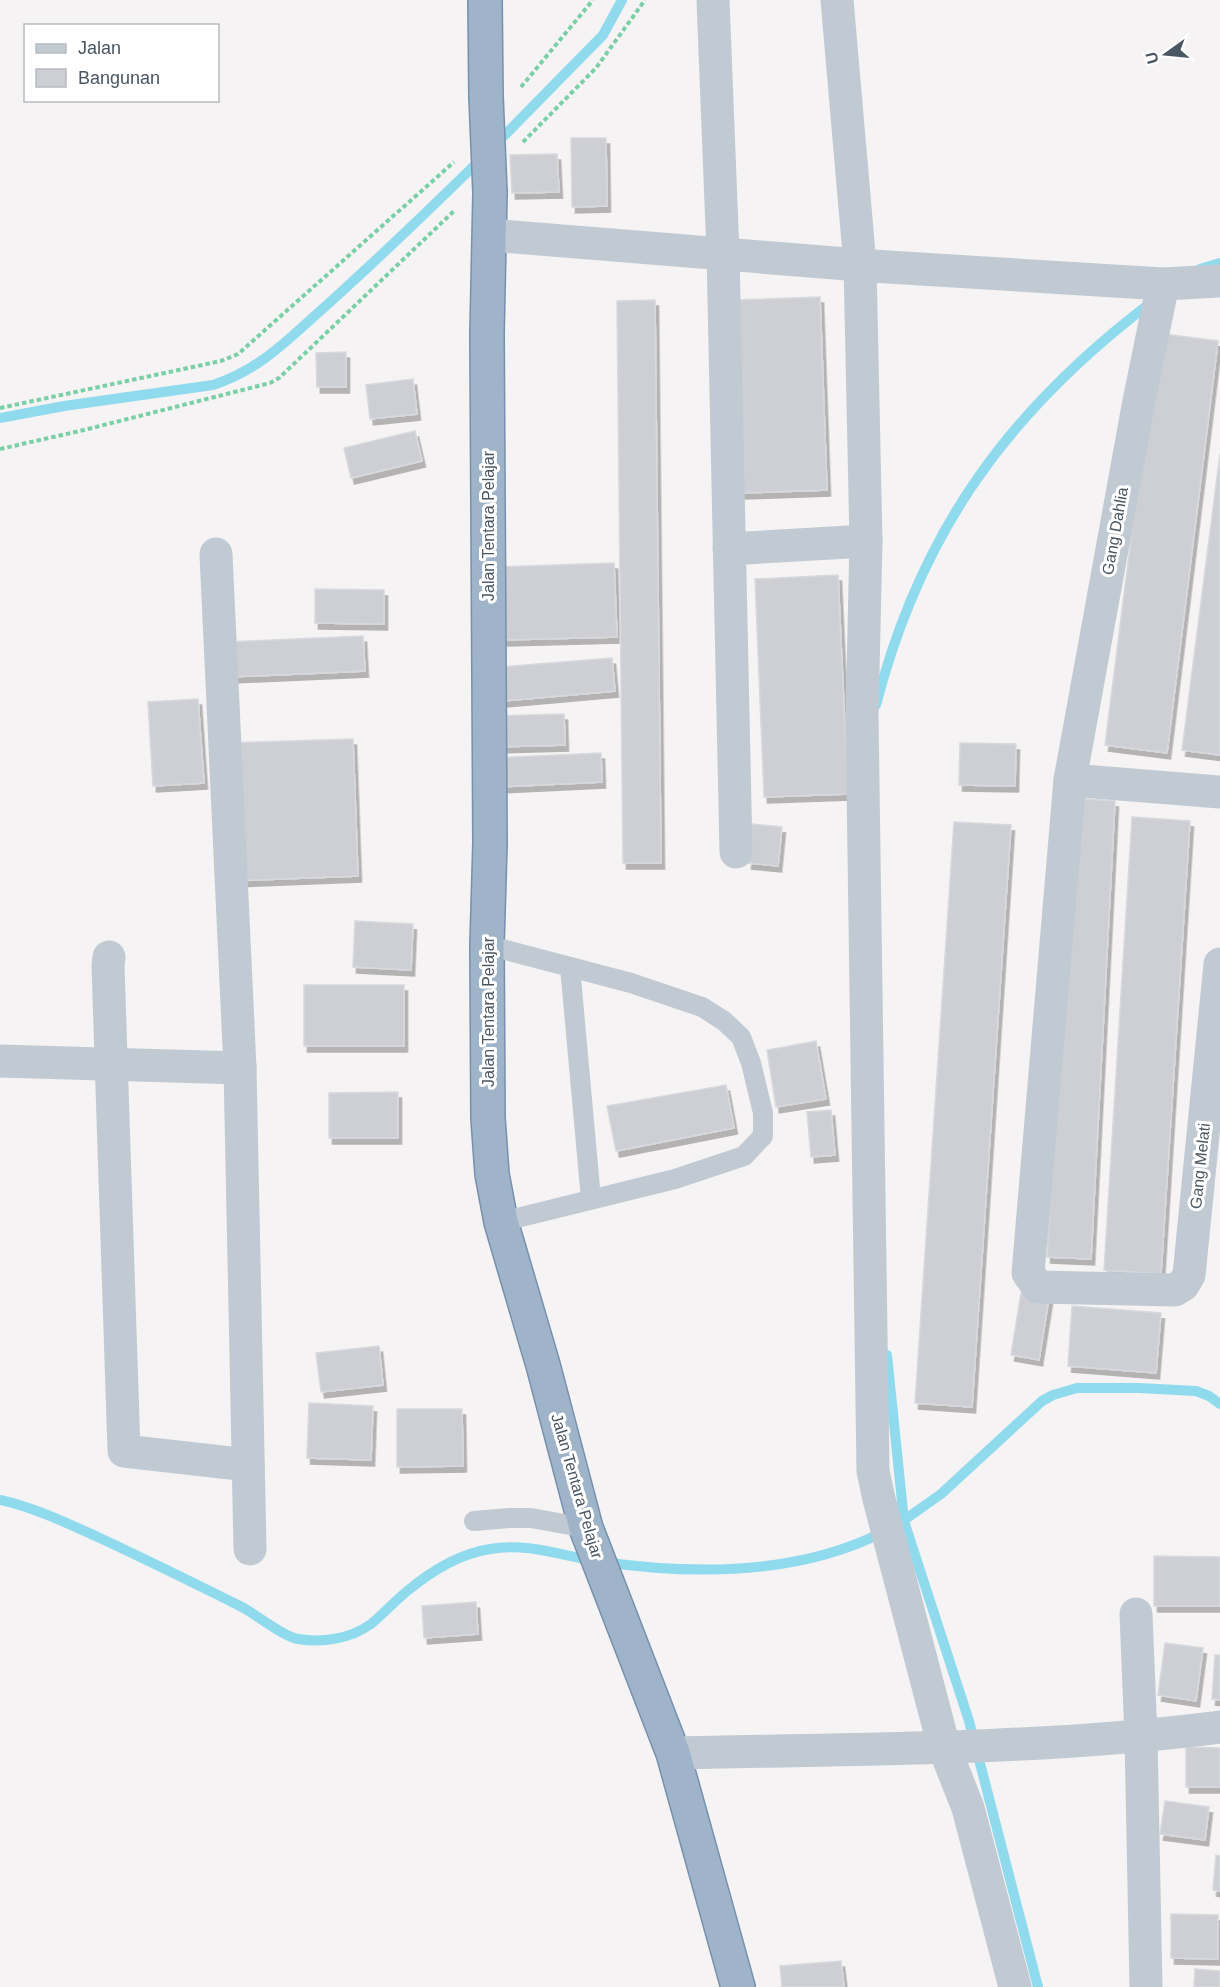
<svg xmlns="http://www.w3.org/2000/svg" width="1220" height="1987" viewBox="0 0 1220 1987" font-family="Arial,sans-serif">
  <defs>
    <filter id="shadow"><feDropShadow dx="3.5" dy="6" stdDeviation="0" flood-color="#0004"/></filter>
  </defs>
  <rect width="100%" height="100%" fill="#f5f3f3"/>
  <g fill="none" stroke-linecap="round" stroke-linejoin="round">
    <!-- stream -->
    <g stroke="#90daee" stroke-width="10">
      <path d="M494,146l109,-111 19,-35"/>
      <path d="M1200,269l20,-6"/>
      <path d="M0,418l64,-12 149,-21c49,-16 77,-48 115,-81 52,-47 103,-96 153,-145"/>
      <path d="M876,705c45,-175 134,-296 277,-404"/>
      <path d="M887,1355l17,166 65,200 69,266"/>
      <path d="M0,1500c36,8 69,24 102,39 47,22 92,44 138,67 16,8 42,30 58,33 24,4 52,0 73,-15 12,-10 23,-22 35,-32 25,-21 52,-38 84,-43 39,-7 75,8 113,13 92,13 196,13 280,-30"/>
      <path d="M900,1523l41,-29 101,-93 11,-6 24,-7h62l57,3 13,5 11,8"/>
    </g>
  </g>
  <!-- building -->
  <g fill="#cdcfd5" stroke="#d7d9de" stroke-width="1.5" filter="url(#shadow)">
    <path d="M571,138h35l1,68 -35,1z"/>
    <path d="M557,154l2,38 -47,1 -2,-38z"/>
    <path d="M820,297l7,193 -86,3 -6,-193z"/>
    <path d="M655,300l6,563h-38l-6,-562z"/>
    <path d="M1157,333l61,8 -51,412 -62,-8z"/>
    <path d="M346,352v35h-29l-1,-34z"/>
    <path d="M413,379l4,35 -47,5 -4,-34z"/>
    <path d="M415,431l7,30 -71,17 -7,-30z"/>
    <path d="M1220,454v301l-38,-5z"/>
    <path d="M614,563l3,74 -117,3 -2,-73z"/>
    <path d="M838,575l10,219 -84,3 -9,-218z"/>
    <path d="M315,589l69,1v34l-69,-1z"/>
    <path d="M363,636l2,35 -135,6 -2,-35z"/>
    <path d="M612,658l3,33 -113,10 -2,-34z"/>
    <path d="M198,699l6,84 -51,3 -5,-84z"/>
    <path d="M564,714l1,31 -71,2 -1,-31z"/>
    <path d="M353,739l5,137 -125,5 -5,-138z"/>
    <path d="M960,743l56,1 -1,42 -56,-1z"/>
    <path d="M601,753l1,29 -107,5 -1,-29z"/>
    <path d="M1071,798l44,3 -24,458 -44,-2z"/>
    <path d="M1132,817l58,4 -29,453 -57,-4z"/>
    <path d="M954,822l57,3 -39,582 -57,-4z"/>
    <path d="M752,824l30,3 -4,39 -30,-3z"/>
    <path d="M355,921l58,3 -2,46 -58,-3z"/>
    <rect x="304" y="985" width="100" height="61"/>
    <path d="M816,1041l10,58 -50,8 -9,-57z"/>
    <path d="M726,1085l8,43 -118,23 -9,-45z"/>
    <path d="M398,1092v46h-69v-45z"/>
    <path d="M831,1110l4,45 -24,2 -4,-45z"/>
    <path d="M1021,1293l28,5 -10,62 -28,-5z"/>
    <path d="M1072,1306l89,7 -5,60 -88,-7z"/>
    <path d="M379,1346l4,39 -62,7 -5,-39z"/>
    <path d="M309,1403l64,3 -2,54 -64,-2z"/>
    <path d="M397,1409h65l1,57 -66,1z"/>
    <path d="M1154,1556l66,1v49h-66z"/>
    <path d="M476,1602l2,32 -54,4 -2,-32z"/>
    <path d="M1165,1643l38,5 -7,53 -38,-6z"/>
    <path d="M1215,1655h5v45l-8,-1z"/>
    <path d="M1186,1747l34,1v39h-34z"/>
    <path d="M1165,1801l44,6 -4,33 -45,-6z"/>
    <path d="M1216,1855l4,1v35l-7,-1z"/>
    <path d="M1171,1914l47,1v44l-47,-1z"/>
    <path d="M841,1961l3,26h-62l-2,-21z"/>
    <path d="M1195,1969l25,2v16h-26z"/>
  </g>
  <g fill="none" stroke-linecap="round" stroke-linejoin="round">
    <!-- trunk casing -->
    <g stroke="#7690ad" stroke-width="36">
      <g id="trunk">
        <path d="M485,0l1,96"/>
        <path d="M490,193l-3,141 3,509 -3,102 1,173 4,56 9,48 42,143 43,163 87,225 65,234"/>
      </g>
    </g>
    <!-- path -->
    <g stroke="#7ad0a6" stroke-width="4" stroke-dasharray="4.5 3" stroke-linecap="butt">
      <path d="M521,87l72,-87"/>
      <path d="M523,142l73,-74 49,-68"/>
      <path d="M0,408l221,-47 17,-7 216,-192"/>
      <path d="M0,449l84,-19 186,-47 9,-5 175,-167"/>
    </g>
    <!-- service -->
    <g stroke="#c1cad2" stroke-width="20">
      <path d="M487,945l144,38 71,24 22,14 17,16 10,26 12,50v23l-19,20 -69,23 -174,43"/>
      <path d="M570,967l21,232"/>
      <path d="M474,1521l36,-3h21l55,10"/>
    </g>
    <!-- minor -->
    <g stroke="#c1cad2" stroke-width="33">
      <path d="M713,0l10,254 13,598"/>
      <path d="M837,0l23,265 6,276 -4,175 11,755 6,28 65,248 24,61 47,179"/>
      <path d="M490,235l382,31 291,18 57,-3"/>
      <path d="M1163,284l-24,117 -69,379 -42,493 10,14 137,3 8,-5 6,-10 31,-311"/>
      <path d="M729,549l137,-8"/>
      <path d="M1070,780l150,12"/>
      <path d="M109,957l-1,9 16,485 124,14"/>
      <path d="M0,1061l240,7 -24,-514"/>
      <path d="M240,1068l10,481"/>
      <path d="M1136,1614l5,123 5,250"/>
      <path d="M673,1753c182,-4 366,-3 547,-26"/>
    </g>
    <!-- trunk -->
    <use href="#trunk" stroke="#9fb4c9" stroke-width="33"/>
    <!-- trunk-bridge casing -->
    <g stroke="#7690ad" stroke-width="36" stroke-linecap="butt">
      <path id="trunk-bridge" d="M486,96l4,97"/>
    </g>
    <!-- trunk-bridge -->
    <use href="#trunk-bridge" stroke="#9fb4c9" stroke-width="33"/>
  </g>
  <g text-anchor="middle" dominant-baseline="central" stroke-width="6" stroke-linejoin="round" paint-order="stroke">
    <!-- street labels -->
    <g font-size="16" fill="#4a5661" stroke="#fff">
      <text transform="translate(488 526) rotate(-90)">Jalan Tentara Pelajar</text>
      <text transform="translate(1115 531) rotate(-80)">Gang Dahlia</text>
      <text transform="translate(488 1012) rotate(-90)">Jalan Tentara Pelajar</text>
      <text transform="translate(1200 1166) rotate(-84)">Gang Melati</text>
      <text transform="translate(577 1486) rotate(74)">Jalan Tentara Pelajar</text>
    </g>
  </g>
  <!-- legend -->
  <rect x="24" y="24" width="195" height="78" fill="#ffffff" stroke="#b7bbc0" stroke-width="1.5"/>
  <rect x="36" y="44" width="30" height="9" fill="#c1cad2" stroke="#b7bbc0" stroke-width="1.5"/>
  <text x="78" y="54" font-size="18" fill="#4a5661">Jalan</text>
  <rect x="36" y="69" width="30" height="18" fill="#cdcfd5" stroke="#b7bbc0" stroke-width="1.5"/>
  <text x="78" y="84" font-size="18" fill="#4a5661">Bangunan</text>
  <!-- north arrow -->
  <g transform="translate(1166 54) rotate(255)" stroke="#ffffff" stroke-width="4.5" paint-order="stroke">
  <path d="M0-4.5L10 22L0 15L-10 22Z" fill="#4a5661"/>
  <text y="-9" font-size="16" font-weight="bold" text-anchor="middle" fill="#4a5661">U</text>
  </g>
</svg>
